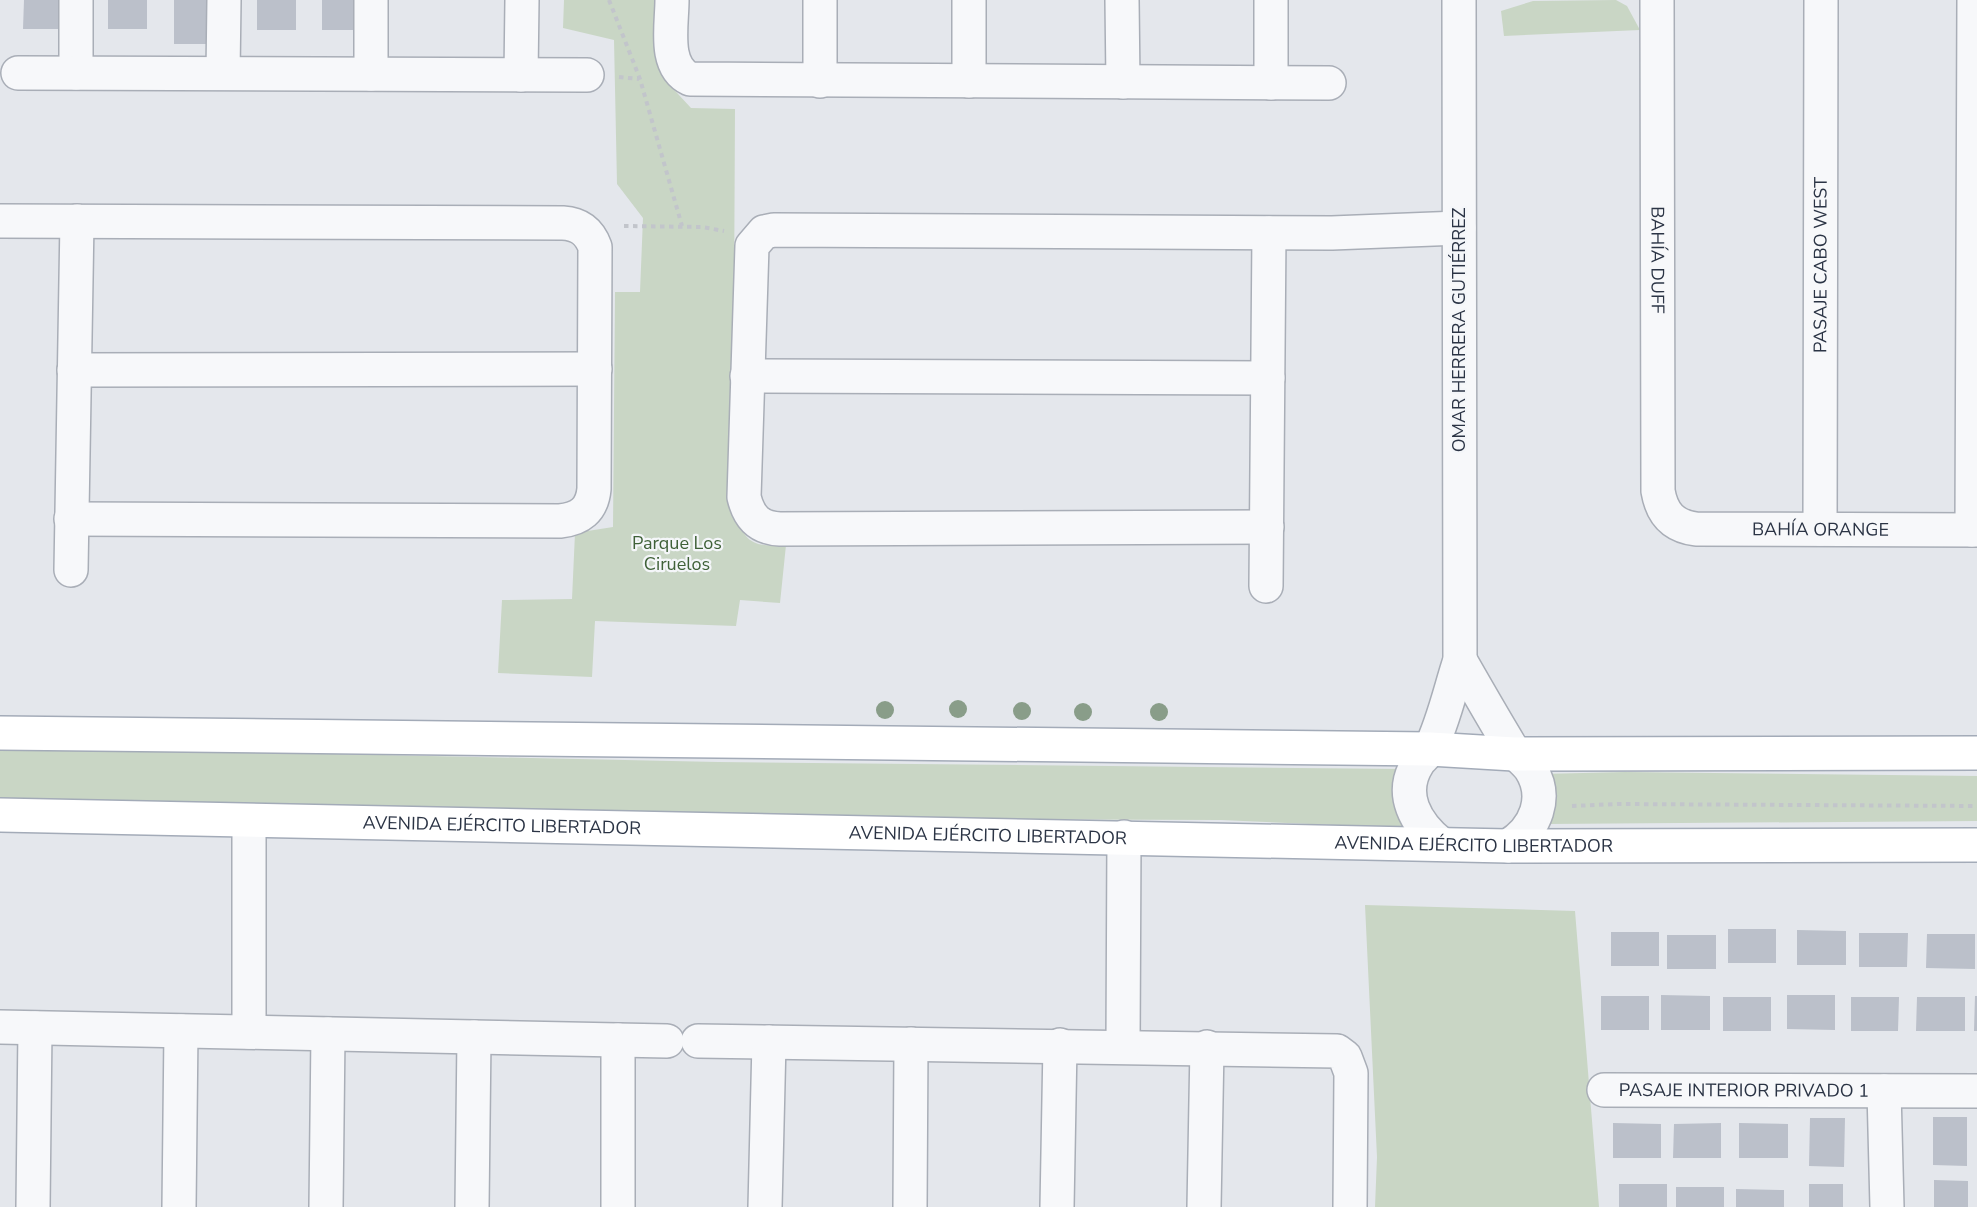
<svg xmlns="http://www.w3.org/2000/svg" width="1977" height="1207" viewBox="0 0 1977 1207" font-family="'Nunito Sans',sans-serif">
  <rect width="100%" height="100%" fill="#e4e7ec"/>
  <!-- green -->
  <g fill="#c9d6c5">
    <path d="M564,0h101l1,81 25,27 44,1 -2,400c13,34 17,38 53,36l-6,58 -40,-3 -4,26 -141,-5 -3,56 -94,-4 4,-73 70,-1 3,-66 38,-6 2,-235h25l3,-74 -26,-34 -3,-144 -51,-12z"/>
    <path d="M1616,0l11,6 13,24 -136,6 -3,-25 32,-10z"/>
    <path d="M0,747l718,15 686,7 -7,41 6,18 -182,-8 -568,-2 -653,-13z"/>
    <path d="M1625,772l352,4v45l-431,3 -5,-50z"/>
    <path d="M1365,905l210,6 24,296h-224l2,-50z"/>
  </g>
  <!-- building -->
  <g fill="#bbc0ca">
    <path d="M24,0h39v29h-40z"/>
    <rect x="108" y="0" width="39" height="29"/>
    <rect x="174" y="0" width="39" height="44"/>
    <rect x="257" y="0" width="39" height="30"/>
    <rect x="322" y="0" width="39" height="30"/>
    <rect x="1728" y="929" width="48" height="34"/>
    <path d="M1797,930l49,1v34h-49z"/>
    <rect x="1611" y="932" width="48" height="34"/>
    <path d="M1859,933h49l-1,34h-48z"/>
    <path d="M1927,934h48v35l-49,-1z"/>
    <rect x="1667" y="935" width="49" height="34"/>
    <path d="M1661,995l49,1v34h-49z"/>
    <path d="M1787,995h48v35l-48,-1z"/>
    <rect x="1601" y="996" width="48" height="34"/>
    <path d="M1975,996h2v35h-3z"/>
    <rect x="1723" y="997" width="48" height="34"/>
    <path d="M1851,997h48l-1,34h-47z"/>
    <path d="M1917,997h48v34h-49z"/>
    <path d="M1933,1117h34v49l-34,-1z"/>
    <path d="M1810,1118h35l-1,49 -35,-1z"/>
    <path d="M1613,1123l48,1v34h-48z"/>
    <path d="M1721,1123v35h-48l1,-34z"/>
    <path d="M1739,1123l49,1v34h-49z"/>
    <path d="M1934,1180l34,1v26h-34z"/>
    <rect x="1619" y="1184" width="48" height="23"/>
    <rect x="1809" y="1184" width="34" height="23"/>
    <rect x="1676" y="1187" width="48" height="20"/>
    <path d="M1736,1189l48,1v17h-48z"/>
  </g>
  <g fill="none" stroke-linecap="round" stroke-linejoin="round">
    <!-- minor casing -->
    <g stroke="#a9aeb7" stroke-width="36">
      <g id="minor">
        <path d="M76,0v73"/>
        <path d="M672,0c0,26 -9,66 18,79l639,4"/>
        <path d="M1122,0l1,82"/>
        <path id="s1" d="M1657,0l1,491c4,23 15,35 38,38l281,1"/>
        <path d="M18,73l569,2"/>
        <path d="M223,73l1,-73"/>
        <path d="M371,74v-74"/>
        <path d="M521,75l1,-75"/>
        <path d="M820,81v-81"/>
        <path d="M969,81v-81"/>
        <path d="M1271,83v-83"/>
        <path d="M0,221l563,2c16,1 26,8 32,24l-1,242c-2,21 -14,30 -34,32l-489,-2"/>
        <path d="M74,370l521,-1"/>
        <path d="M747,376l521,2"/>
        <path d="M1267,527l-487,2c-21,-1 -31,-11 -36,-32l8,-251 12,-14 10,-2 558,3 127,-5"/>
        <path id="s2" d="M1820,529l1,-529"/>
        <path d="M1972,530l2,-530"/>
        <path d="M71,570l6,-349"/>
        <path d="M1266,586l3,-353"/>
        <path d="M1460,660c16,28 32,56 49,84 5,10 14,15 21,24 19,29 6,61 -22,78"/>
        <path d="M249,822v210"/>
        <path d="M1441,844c-25,-20 -43,-50 -23,-81 3,-5 9,-9 12,-14 13,-25 21,-62 30,-89l-1,-660"/>
        <path d="M0,1027l667,14"/>
        <path d="M698,1041l639,10 8,6 6,16 -1,134"/>
        <path d="M1123,1046l1,-209"/>
        <path id="s3" d="M1604,1090l373,1"/>
        <path d="M1884,1091l3,116"/>
        <path d="M33,1207l2,-179"/>
        <path d="M179,1207l2,-176"/>
        <path d="M326,1207l2,-173"/>
        <path d="M472,1207l2,-170"/>
        <path d="M618,1207v-167"/>
        <path d="M765,1207l4,-165"/>
        <path d="M910,1207l1,-163"/>
        <path d="M1057,1207l3,-162"/>
        <path d="M1204,1207l3,-160"/>
      </g>
    </g>
    <!-- major casing -->
    <g stroke="#a3abb8" stroke-width="36">
      <g id="major">
        <path d="M0,733l1430,16 84,5 463,-1"/>
        <path id="s4" d="M0,815l1508,31 469,-1"/>
      </g>
    </g>
    <!-- path -->
    <g stroke="#c2c5cb" stroke-width="4" stroke-dasharray="4.5 4.5" stroke-linecap="butt">
      <path d="M609,0l31,79 42,147"/>
      <path d="M619,77l20,2"/>
      <path d="M624,226l78,1 22,4"/>
      <path d="M1572,806l45,-2 360,2"/>
    </g>
    <!-- minor -->
    <use href="#minor" stroke="#f7f8fa" stroke-width="33"/>
    <!-- major -->
    <use href="#major" stroke="#fff" stroke-width="33"/>
  </g>
  <!-- trees -->
  <g fill="#899d89">
    <circle cx="958" cy="709" r="9"/>
    <circle cx="885" cy="710" r="9"/>
    <circle cx="1022" cy="711" r="9"/>
    <circle cx="1083" cy="712" r="9"/>
    <circle cx="1159" cy="712" r="9"/>
  </g>
  <g text-anchor="middle" dominant-baseline="central" stroke-width="4.5" stroke-linejoin="round" paint-order="stroke">
    <!-- street labels -->
    <g font-size="18" fill="#2b3445" stroke="#f4f6f9">
      <text stroke="none"><textPath href="#s1" startOffset="260">BAHÍA DUFF</textPath></text>
      <text stroke="none"><textPath href="#s2" startOffset="264">PASAJE CABO WEST</textPath></text>
      <text transform="translate(1459 330) rotate(-90)">OMAR HERRERA GUTIÉRREZ</text>
      <text stroke="none"><textPath href="#s1" startOffset="674">BAHÍA ORANGE</textPath></text>
      <text stroke="none"><textPath href="#s4" startOffset="502">AVENIDA EJÉRCITO LIBERTADOR</textPath></text>
      <text stroke="none"><textPath href="#s4" startOffset="988">AVENIDA EJÉRCITO LIBERTADOR</textPath></text>
      <text stroke="none"><textPath href="#s4" startOffset="1474">AVENIDA EJÉRCITO LIBERTADOR</textPath></text>
      <text stroke="none"><textPath href="#s3" startOffset="140">PASAJE INTERIOR PRIVADO 1</textPath></text>
    </g>
    <!-- park labels -->
    <g font-size="18" fill="#3f6138" stroke="#f4f6f9">
      <text x="677" y="543">Parque Los<tspan x="677" dy="21">Ciruelos</tspan></text>
    </g>
  </g>
</svg>
